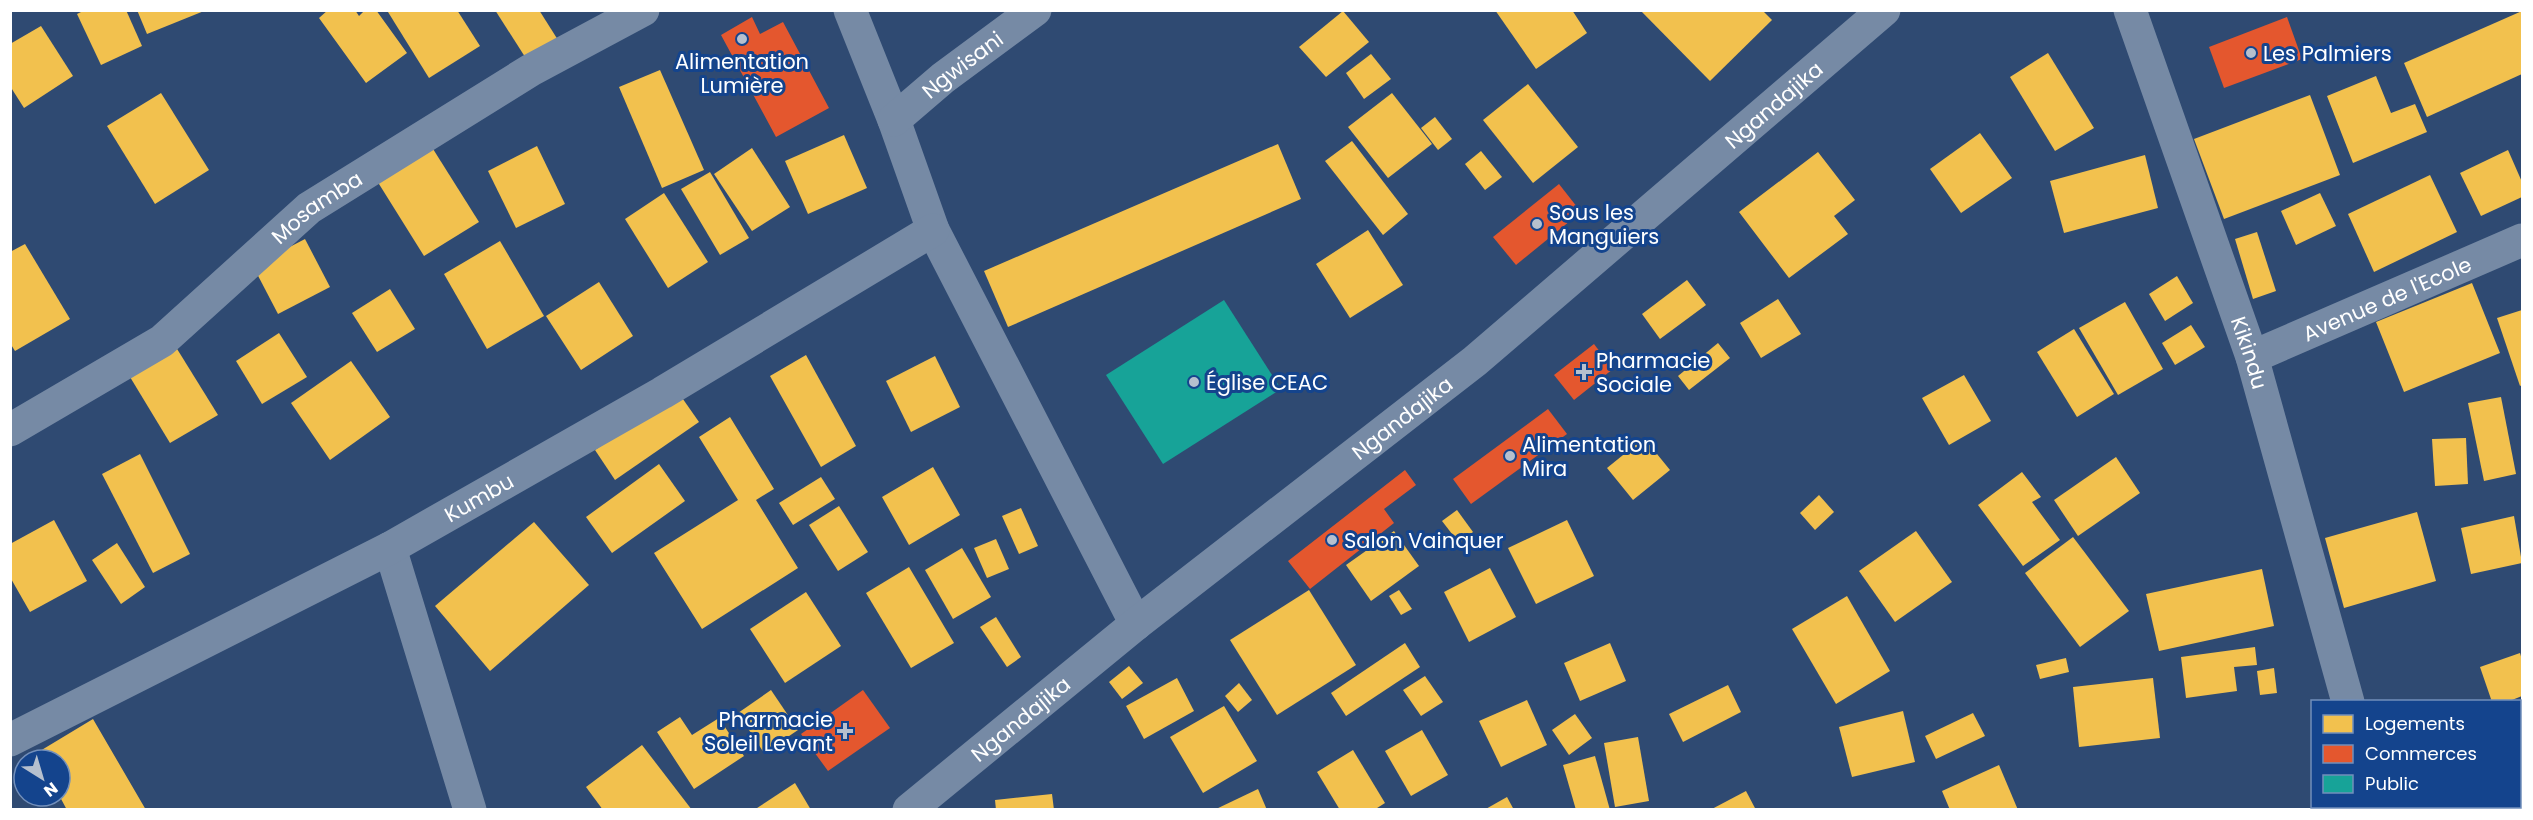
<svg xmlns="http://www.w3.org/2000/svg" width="2533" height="820" viewBox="0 0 2533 820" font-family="Poppins,sans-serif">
  <rect width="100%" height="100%" fill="#2f4a72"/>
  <!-- homes -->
  <g fill="#f2c14e">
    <path d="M85,10h41l16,36 -41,19 -24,-51z"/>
    <path d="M137,10h67v1l-57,23z"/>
    <path d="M328,10h27l4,6 6,-6h11l31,43 -41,30 -47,-65z"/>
    <path d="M391,10h66l23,36 -51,32 -41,-66z"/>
    <path d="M495,10h44l19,30 -31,20z"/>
    <path d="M1495,10h77l15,23 -51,36z"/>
    <path d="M1640,10h122l10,10 -62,61z"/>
    <path d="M1343,11l26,31 -43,35 -27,-30z"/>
    <path d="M2522,11v63l-95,43 -23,-54z"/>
    <path d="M41,26l32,50 -49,32 -14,-22v-42z"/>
    <path d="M2048,53l46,75 -39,23 -45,-74z"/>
    <path d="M1371,54l20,25 -27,20 -18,-26z"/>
    <path d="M660,70l44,100 -42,18 -43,-101z"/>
    <path d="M2376,76l15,37 24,-9 12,28 -74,31 -26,-67z"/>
    <path d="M1528,84l50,63 -45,36 -50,-63z"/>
    <path d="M161,93l48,77 -54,34 -48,-78z"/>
    <path d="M1392,93l40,51 -44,34 -40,-51z"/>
    <path d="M2310,95l30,80 -116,44 -30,-80z"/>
    <path d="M1435,117l17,22 -14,11 -17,-22z"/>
    <path d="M1980,133l32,45 -51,35 -31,-44z"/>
    <path d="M844,135l23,53 -59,26 -23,-53z"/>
    <path d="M428,141l51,81 -55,34 -50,-80z"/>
    <path d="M1352,141l56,73 -25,21 -58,-74z"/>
    <path d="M1278,144l23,55 -293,128 -24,-56z"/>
    <path d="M537,146l28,58 -49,24 -28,-57z"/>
    <path d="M752,148l38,59 -38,24 -38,-57z"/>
    <path d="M2508,150l14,32v15l-41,19 -21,-43z"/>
    <path d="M1481,151l21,26 -17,13 -20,-26z"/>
    <path d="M1818,152l37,48 -21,16 14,18 -59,44 -50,-66z"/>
    <path d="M2145,155l13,53 -94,25 -14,-52z"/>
    <path d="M710,172l39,66 -29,17 -39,-66z"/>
    <path d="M2430,175l27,57 -83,40 -26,-58z"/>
    <path d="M664,193l44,69 -40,26 -43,-69z"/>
    <path d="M2320,193l16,33 -40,19 -15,-34z"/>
    <path d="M1368,230l35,55 -53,33 -34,-54z"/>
    <path d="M2257,232l19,59 -23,8 -18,-60z"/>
    <path d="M305,239l25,48 -52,27 -25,-48z"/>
    <path d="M500,241l44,75 -57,33 -43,-75z"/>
    <path d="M25,244l45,75 -55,32 -5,-8v-91z"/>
    <path d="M2177,276l16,27 -28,18 -16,-27z"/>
    <path d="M1687,280l19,25 -46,34 -18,-25z"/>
    <path d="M599,282l34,54 -52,34 -35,-54z"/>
    <path d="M2472,283l28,70 -96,39 -28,-70z"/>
    <path d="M390,289l25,40 -38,23 -25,-39z"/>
    <path d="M1778,299l23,35 -40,24 -21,-35z"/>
    <path d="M2125,302l38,67 -45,26 -39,-67z"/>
    <path d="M2522,310v75l-2,1 -23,-68z"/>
    <path d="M2191,325l14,22 -30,18 -13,-22z"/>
    <path d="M2074,329l40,65 -37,23 -40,-65z"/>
    <path d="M279,333l28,44 -45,27 -26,-43z"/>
    <path d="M1718,343l12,15 -41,32 -11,-14z"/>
    <path d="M174,344l44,71 -48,28 -43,-71z"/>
    <path d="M806,355l50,91 -35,21 -51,-91z"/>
    <path d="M935,356l25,51 -49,25 -25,-51z"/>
    <path d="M351,361l39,56 -60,43 -39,-57z"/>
    <path d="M1964,375l27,46 -42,24 -27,-47z"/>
    <path d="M678,392l21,30 -84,58 -20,-30z"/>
    <path d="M2501,397l15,77 -32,7 -16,-78z"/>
    <path d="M730,417l44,72 -18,11 42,68 -96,61 -48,-76 84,-53 -39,-63z"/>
    <path d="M1644,438l26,32 -37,30 -26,-32z"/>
    <path d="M2466,438l2,46 -33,2 -3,-47z"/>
    <path d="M140,454l50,100 -37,19 -51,-99z"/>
    <path d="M2116,457l24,36 -62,43 -24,-36z"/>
    <path d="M659,464l26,37 -73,52 -26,-36z"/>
    <path d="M933,467l27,48 -51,30 -27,-48z"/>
    <path d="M2022,472l19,25 -9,5 28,38 -37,26 -45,-61z"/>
    <path d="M821,477l14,22 -42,26 -14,-22z"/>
    <path d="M1819,495l15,17 -19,18 -15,-17z"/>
    <path d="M839,506l29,46 -30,19 -29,-46z"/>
    <path d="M1021,508l17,38 -19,8 -17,-38z"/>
    <path d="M1457,510l16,22 -14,11 -17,-22z"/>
    <path d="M2417,512l19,69 -92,27 -19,-70z"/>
    <path d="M2514,516l8,47 -51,11 -10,-46z"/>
    <path d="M54,520l33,61 -57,31 -20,-35v-33z"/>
    <path d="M1567,520l27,56 -58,28 -28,-56z"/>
    <path d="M534,522l55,63 -99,86 -55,-65z"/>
    <path d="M1394,531l25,35 -48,35 -25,-36z"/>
    <path d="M1916,531l36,51 -57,40 -36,-51z"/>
    <path d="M2073,537l56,74 -49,36 -55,-74z"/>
    <path d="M996,539l13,30 -22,9 -13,-30z"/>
    <path d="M117,543l28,44 -24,17 -29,-44z"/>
    <path d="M962,548l29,49 -38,22 -28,-49z"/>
    <path d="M909,567l45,76 -43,25 -45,-75z"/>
    <path d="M1490,568l26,49 -47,25 -25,-50z"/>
    <path d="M2262,569l12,57 -115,25 -13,-57z"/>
    <path d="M1309,590l47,75 -79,50 -47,-75z"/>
    <path d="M1399,590l13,19 -11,6 -12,-19z"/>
    <path d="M806,592l35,54 -56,37 -35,-54z"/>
    <path d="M1847,596l43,75 -54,33 -44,-75z"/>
    <path d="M996,617l25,40 -14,10 -27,-40z"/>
    <path d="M1405,643l15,24 -74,49 -15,-23z"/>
    <path d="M1610,643l16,38 -46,20 -16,-38z"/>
    <path d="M2255,647l2,18 -23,2 3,24 -51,7 -5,-41z"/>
    <path d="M2520,653l2,7v36l-15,6h-15l-12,-35z"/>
    <path d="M2066,658l3,14 -29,7 -4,-14z"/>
    <path d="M1129,666l14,17 -21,16 -13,-17z"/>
    <path d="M2274,668l3,25 -17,2 -3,-24z"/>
    <path d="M1425,676l18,26 -22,14 -18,-26z"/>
    <path d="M1177,678l17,33 -50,28 -18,-33z"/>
    <path d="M2153,678l7,60 -81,9 -6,-60z"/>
    <path d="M1239,683l13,17 -14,12 -13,-16z"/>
    <path d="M1728,685l13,27 -58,30 -14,-28z"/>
    <path d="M771,690l27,40 -34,23 -26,-40z"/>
    <path d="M1527,700l20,45 -46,22 -22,-46z"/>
    <path d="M1224,706l33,55 -54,32 -33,-56z"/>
    <path d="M1903,711l12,51 -63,15 -13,-50z"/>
    <path d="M1973,713l12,23 -49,23 -11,-23z"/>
    <path d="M1575,714l17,24 -23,17 -17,-25z"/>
    <path d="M680,717l12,18 27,-17 25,38 -50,33 -37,-57z"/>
    <path d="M93,719l53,91h-79l-7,-13v-37h-22l-3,-6z"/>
    <path d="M1422,730l26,45 -37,21 -26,-45z"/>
    <path d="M1638,737l11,64 -34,6 -11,-64z"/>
    <path d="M642,745l50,65h-89l-17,-23z"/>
    <path d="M1353,750l32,53 -11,7h-34l-23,-38z"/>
    <path d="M1595,756l15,54h-34l-13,-45z"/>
    <path d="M1999,765l19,45h-68l-8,-19z"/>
    <path d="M795,783l16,27h-57z"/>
    <path d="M1258,789l9,21h-53z"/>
    <path d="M1746,791l10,19h-46z"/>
    <path d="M1052,794l2,16h-58l-1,-10z"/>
    <path d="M1507,797l7,13h-30z"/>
  </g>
  <!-- shops -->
  <g fill="#e4572e">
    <path d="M752,17l8,17 23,-12 46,86 -53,29 -55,-102z"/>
    <path d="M2287,17l15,42 -78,29 -15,-41z"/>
    <path d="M1559,184l22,28 -65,53 -23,-28z"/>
    <path d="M1594,344l19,25 -39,31 -20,-25z"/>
    <path d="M1548,409l19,25 -96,70 -18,-25z"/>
    <path d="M1405,470l11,15 -32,24 10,14 -84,66 -22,-28z"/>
    <path d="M863,690l27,38 -62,43 -27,-37z"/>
  </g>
  <!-- public -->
  <path fill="#17a398" d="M1224,300l57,89 -118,75 -57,-89z"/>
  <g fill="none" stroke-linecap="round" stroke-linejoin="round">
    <!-- minor -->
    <g stroke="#768aa5" stroke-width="33">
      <path d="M850,10l44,110 39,110 203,394"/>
      <path id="s1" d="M2130,10l122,347 96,345"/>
      <path id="s2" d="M894,120l49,-42 92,-68"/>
      <path id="s3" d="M2252,357l270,-117"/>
      <path id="s4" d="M10,430l152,-89 147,-133 222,-138 112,-60"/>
      <path d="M390,548l80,262"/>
      <path id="s5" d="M10,740l380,-192 272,-155 271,-163"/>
      <path d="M2378,806l1,4"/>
      <path id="s6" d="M909,810l227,-186 339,-263 409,-351"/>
      <path d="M2332,810l7,-4"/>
    </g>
  </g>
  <!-- markers -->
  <g fill="#b6c0ce" stroke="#14448d" stroke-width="2">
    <circle cx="742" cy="39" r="6"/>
    <circle cx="2251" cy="53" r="6"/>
    <circle cx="1537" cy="224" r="6"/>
    <path d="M1581 363h6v6h6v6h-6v6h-6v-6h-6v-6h6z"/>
    <circle cx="1194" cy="382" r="6"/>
    <circle cx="1510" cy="456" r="6"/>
    <circle cx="1332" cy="540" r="6"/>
    <path d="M842 722h6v6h6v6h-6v6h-6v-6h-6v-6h6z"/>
  </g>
  <g text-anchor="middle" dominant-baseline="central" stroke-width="6" stroke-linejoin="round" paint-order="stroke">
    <!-- poi labels -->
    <g font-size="21" fill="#fff" stroke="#14448d" text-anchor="start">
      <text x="2263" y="53">Les Palmiers</text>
      <text x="742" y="61" text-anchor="middle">Alimentation<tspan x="742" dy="24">Lumière</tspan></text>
      <text x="1549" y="212">Sous les<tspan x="1549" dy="24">Manguiers</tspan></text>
      <text x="1596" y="360">Pharmacie<tspan x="1596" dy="24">Sociale</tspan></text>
      <text x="1206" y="382">Église CEAC</text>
      <text x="1522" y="444">Alimentation<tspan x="1522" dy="24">Mira</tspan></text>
      <text x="1344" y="540">Salon Vainquer</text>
      <text x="833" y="719" text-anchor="end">Pharmacie<tspan x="833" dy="24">Soleil Levant</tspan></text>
    </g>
    <!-- street labels -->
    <g font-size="21" fill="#fff" stroke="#14448d">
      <text stroke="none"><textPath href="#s2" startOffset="88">Ngwisani</textPath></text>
      <text stroke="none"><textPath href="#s6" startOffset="1116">Ngandajika</textPath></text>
      <text stroke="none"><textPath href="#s4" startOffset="381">Mosamba</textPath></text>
      <text stroke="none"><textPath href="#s3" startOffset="147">Avenue de l'Ecole</textPath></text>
      <text stroke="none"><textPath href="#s1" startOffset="363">Kikindu</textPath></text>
      <text stroke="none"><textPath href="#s6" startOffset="630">Ngandajika</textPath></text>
      <text stroke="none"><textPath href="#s5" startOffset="528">Kumbu</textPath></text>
      <text stroke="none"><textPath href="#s6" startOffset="144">Ngandajika</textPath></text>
    </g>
  </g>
  <!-- border -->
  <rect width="2533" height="820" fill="none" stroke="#ffffff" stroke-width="24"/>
  <!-- legend -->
  <rect x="2311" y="700" width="210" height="108" fill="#14448d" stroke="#728fbb" stroke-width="1.5"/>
  <rect x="2323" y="715" width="30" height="18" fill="#f2c14e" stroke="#728fbb" stroke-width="1.5"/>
  <text x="2365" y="730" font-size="18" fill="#ffffff">Logements</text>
  <rect x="2323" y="745" width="30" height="18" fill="#e4572e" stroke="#728fbb" stroke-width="1.5"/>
  <text x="2365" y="760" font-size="18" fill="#ffffff">Commerces</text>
  <rect x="2323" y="775" width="30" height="18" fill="#17a398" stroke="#728fbb" stroke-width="1.5"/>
  <text x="2365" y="790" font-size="18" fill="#ffffff">Public</text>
  <!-- north arrow -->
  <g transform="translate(42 778) rotate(143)"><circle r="28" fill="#14448d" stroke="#728fbb" stroke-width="1.5"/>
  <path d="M0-4.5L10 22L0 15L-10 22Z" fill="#b6c0ce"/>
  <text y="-9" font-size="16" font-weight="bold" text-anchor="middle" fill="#ffffff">N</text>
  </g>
</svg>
